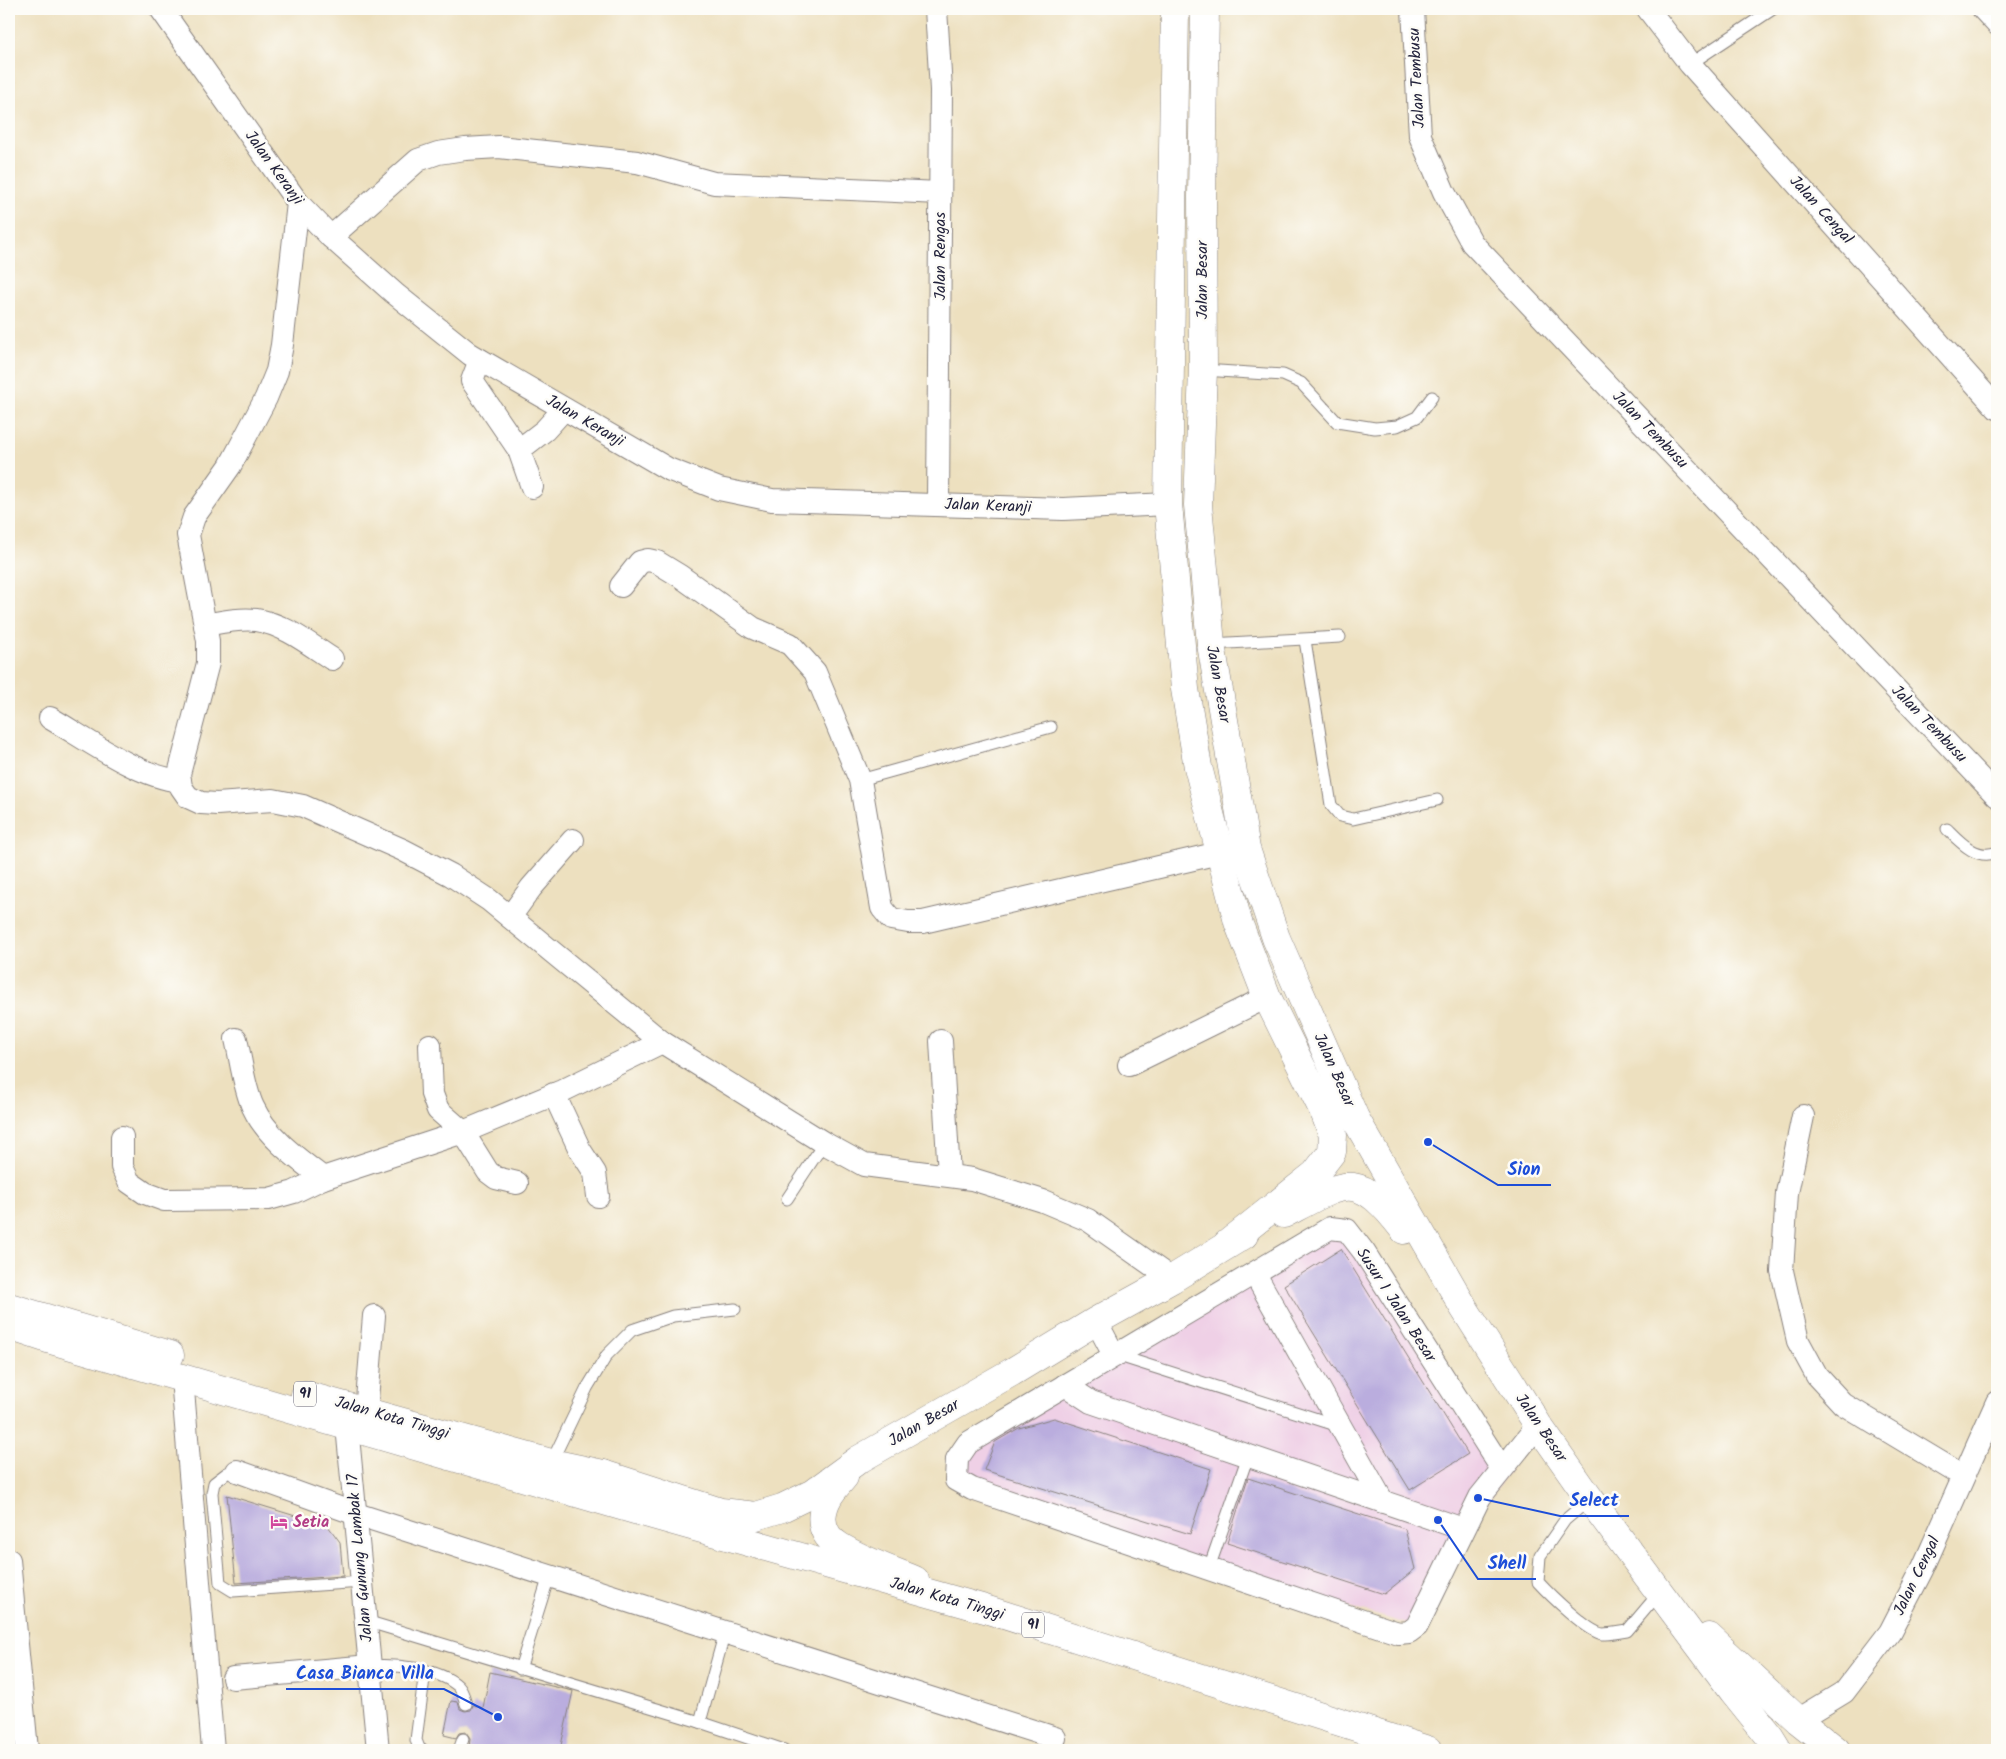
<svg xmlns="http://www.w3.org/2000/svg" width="2006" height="1759" viewBox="0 0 2006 1759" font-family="Kalam,sans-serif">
  <rect width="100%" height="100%" fill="#fdfcf7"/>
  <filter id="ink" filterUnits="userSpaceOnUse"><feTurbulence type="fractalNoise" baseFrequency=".02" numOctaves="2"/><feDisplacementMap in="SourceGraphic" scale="10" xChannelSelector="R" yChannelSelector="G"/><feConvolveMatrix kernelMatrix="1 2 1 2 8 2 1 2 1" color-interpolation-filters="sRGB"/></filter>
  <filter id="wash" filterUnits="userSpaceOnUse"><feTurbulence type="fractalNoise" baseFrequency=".0096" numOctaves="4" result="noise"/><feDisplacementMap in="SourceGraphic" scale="20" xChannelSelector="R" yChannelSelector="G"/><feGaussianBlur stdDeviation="1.12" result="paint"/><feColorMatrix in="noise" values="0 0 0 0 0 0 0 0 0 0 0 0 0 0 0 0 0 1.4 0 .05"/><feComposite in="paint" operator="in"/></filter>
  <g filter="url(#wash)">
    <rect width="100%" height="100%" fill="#ede0bf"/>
    <!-- built -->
    <path fill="#efd0e6" d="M1351,1225l159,244 -28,40 -58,120 -454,-134 -8,-56z"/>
    <g id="blocks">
      <!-- building -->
      <g fill="#baadde">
        <path d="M1341,1249l127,205 -58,36 -126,-205z"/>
        <path d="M1054,1418l157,51 -21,65 -206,-64 11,-28 24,-14z"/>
        <path d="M1248,1478l157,51 10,40 -31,25 -157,-51z"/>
        <path d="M227,1495l101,31 12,16 3,34 -107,7z"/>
        <path d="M490,1672l83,19 -13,59h-91l1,-12 -4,-6 -7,1 -3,5 -12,-3 7,-34 7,1 2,7 5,2 6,-1 2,-5 10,3z"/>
      </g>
    </g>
  </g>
  <g filter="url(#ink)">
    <use href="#blocks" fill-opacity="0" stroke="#88817d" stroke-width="1"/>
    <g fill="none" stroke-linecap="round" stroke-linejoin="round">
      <!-- service casing -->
      <g stroke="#88817d" stroke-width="13">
        <g id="service">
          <path d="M1690,64l83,-55"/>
          <path d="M1203,370l80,5 18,8 36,39 38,6 22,-2 20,-9 15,-20"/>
          <path d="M1305,640l26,165 9,11 13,3 84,-19"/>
          <path d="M1211,644l129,-7"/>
          <path d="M860,780l191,-53"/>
          <path d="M1947,829c13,13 30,32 50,23"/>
          <path d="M787,1199l37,-56"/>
          <path d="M1116,1355l223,71"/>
          <path d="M551,1463l36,-75 20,-33 25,-25 41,-14 62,-7"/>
          <path d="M237,1471l-10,2 -13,10 -2,10 8,90 13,8 129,-9"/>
          <path d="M1590,1499l-25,21 -25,36 -2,26c11,12 51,51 65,52 8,0 16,-2 24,-3l33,-39"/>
          <path d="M1209,1568l39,-112"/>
          <path d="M366,1621l334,101 84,28"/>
          <path d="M370,1666c25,-2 68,2 88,20 5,5 6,11 8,18"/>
          <path d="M520,1669l29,-93"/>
          <path d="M700,1722l25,-90"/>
          <path d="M422,1750l-3,-2 -3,-8 9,-69"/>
          <path d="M459,1750l4,-11"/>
        </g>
      </g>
      <!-- minor casing -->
      <g stroke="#88817d" stroke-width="24">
        <g id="minor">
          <path d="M161,9l137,194 33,34 63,56 76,61 198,115 51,20 53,11 291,9 105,-5"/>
          <path d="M936,9l5,81 -3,414"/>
          <path d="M1413,9l7,127 24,56 28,51 525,553"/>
          <path d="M1648,9l42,55 307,344"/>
          <path d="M1983,9l14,15"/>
          <path d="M298,203l-16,142 -5,26 -11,27 -19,36 -17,32 -36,51 -6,18 20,106v22l-29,111 2,13 7,10 13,6 16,1 56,-4 30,6 100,44 48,25 38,25 173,142 162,101 40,22 108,14 71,22 45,19 84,59"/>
          <path d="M331,237l87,-77 20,-7 27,-4 34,-2 138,15 77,21 226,10"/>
          <path d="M480,360l-8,21 47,69 13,37"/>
          <path d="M519,450l26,-20 19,-21"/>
          <path d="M621,586l19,-24 8,-2 9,2 23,14 73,52 37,16 25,28 45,108 22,128 9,11 17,3h15l296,-69"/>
          <path d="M205,625c17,-3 34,-7 51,-5 28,4 53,24 76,39"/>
          <path d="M50,718c38,22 86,58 130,63"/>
          <path d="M510,917l21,-29 42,-48"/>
          <path d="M236,1039c5,21 8,49 17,68 14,30 45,52 70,71l140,-46 99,-41 100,-49"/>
          <path d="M941,1041l8,134"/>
          <path d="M430,1045l2,49 6,16 25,22 25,40 8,6 21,5"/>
          <path d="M1129,1065l138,-68"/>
          <path d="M554,1094l26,56 15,23 3,23"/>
          <path d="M1803,1116l-16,77 -5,78 16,70 19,35 26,28 120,72"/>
          <path d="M122,1137v30l7,15 16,11 19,7 105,-1 25,-7 29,-14"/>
          <path d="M1255,1274l128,228"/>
          <path d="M1096,1321l18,34"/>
          <path d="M182,1378l31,372"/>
          <path d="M1065,1385l26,17 372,127"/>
          <path d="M366,1412l8,-96"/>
          <path d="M347,1426l31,324"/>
          <path d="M1502,1469l-138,-217 -17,-22 -17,-2 -362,215 -11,16 -1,21 16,9 426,144 11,-1 8,-6 63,-129 58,-72"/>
          <path d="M237,1471l119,43 699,224"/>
          <path d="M9,1560l18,190"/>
          <path d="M233,1678l137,-12"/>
          <path d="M1798,1720l46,-28 46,-60 32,-62 75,-168"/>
        </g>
      </g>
      <!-- secondary casing -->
      <g stroke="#88817d" stroke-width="29">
        <g id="secondary">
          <path d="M1175,9l-7,495 17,185 13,78 40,155 29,75 58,117 8,21 -1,17 -17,22 -88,70"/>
          <path d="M1205,9l-3,188 1,173 -5,135 13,139 35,205 30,89 79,180 109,190 74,117 52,74 143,192 37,46 8,13"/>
          <path d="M1284,1214c62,-33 73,-45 120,16"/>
          <path d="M603,1474l118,38 35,4 26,-8 31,-15 45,-33 154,-88 84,-51 76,-42 72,-44"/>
          <path d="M844,1477c-5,6 -11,12 -15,19 -7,12 -10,28 -1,40 12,17 66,35 87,44"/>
          <path d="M1709,1637l89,83 38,30"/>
        </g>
      </g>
      <!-- trunk casing -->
      <g stroke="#88817d" stroke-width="29">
        <g id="trunk">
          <path d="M9,1307l161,48"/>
          <path d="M9,1326l39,13 587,171 350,99 443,141"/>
          <path d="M305,1395l246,68 52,11"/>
        </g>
      </g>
      <!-- service -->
      <use href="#service" stroke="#fff" stroke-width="11"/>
      <!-- minor -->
      <use href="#minor" stroke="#fff" stroke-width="22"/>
      <!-- secondary -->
      <use href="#secondary" stroke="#fff" stroke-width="28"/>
      <!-- trunk -->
      <use href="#trunk" stroke="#fff" stroke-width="28"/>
    </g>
  </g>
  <!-- icons -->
  <defs>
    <g id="hotel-bare" transform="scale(1.35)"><path d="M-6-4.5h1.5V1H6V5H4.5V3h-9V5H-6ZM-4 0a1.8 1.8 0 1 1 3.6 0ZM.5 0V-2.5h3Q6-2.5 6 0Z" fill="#d1479c" stroke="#fdfcf7" stroke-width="2.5" paint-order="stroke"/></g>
  </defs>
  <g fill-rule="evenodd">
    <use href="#hotel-bare" x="279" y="1522"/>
  </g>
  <g text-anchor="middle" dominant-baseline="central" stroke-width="5" stroke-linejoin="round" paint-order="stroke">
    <!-- shield labels -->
    <g fill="#fdfcf7" stroke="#646373" stroke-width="1">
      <rect x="294" y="1381.5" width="22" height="25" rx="4"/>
      <rect x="1022" y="1612.5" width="22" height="25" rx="4"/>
    </g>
    <g font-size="15" font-weight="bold" fill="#22223b">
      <text x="305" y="1394">91</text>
      <text x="1033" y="1625">91</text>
    </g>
    <!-- street labels -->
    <g font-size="16" fill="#22223b" stroke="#fdfcf7">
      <text transform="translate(1417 78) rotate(-93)">Jalan Tembusu</text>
      <text transform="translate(274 168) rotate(54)">Jalan Keranji</text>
      <text transform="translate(1821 210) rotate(48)">Jalan Cengal</text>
      <text transform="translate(940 256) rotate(-90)">Jalan Rengas</text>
      <text transform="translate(1202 280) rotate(-90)">Jalan Besar</text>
      <text transform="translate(585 421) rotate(30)">Jalan Keranji</text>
      <text transform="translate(1650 430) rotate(46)">Jalan Tembusu</text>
      <text transform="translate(988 506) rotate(2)">Jalan Keranji</text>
      <text transform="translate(1218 684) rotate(80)">Jalan Besar</text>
      <text transform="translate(1929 724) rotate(46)">Jalan Tembusu</text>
      <text transform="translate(1334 1070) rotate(66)">Jalan Besar</text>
      <text transform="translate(1396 1305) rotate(57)">Susur 1 Jalan Besar</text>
      <text transform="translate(392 1418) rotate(16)">Jalan Kota Tinggi</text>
      <text transform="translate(924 1423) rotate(-30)">Jalan Besar</text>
      <text transform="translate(1541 1428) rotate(56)">Jalan Besar</text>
      <text transform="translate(360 1558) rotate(-95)">Jalan Gunung Lambak 17</text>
      <text transform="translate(1917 1576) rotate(-64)">Jalan Cengal</text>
      <text transform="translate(947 1599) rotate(16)">Jalan Kota Tinggi</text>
    </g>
    <!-- hotel labels -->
    <g font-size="16" font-weight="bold" fill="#b23c85" stroke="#fdfcf7" text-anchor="start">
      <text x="293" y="1522">Setia</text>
    </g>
  </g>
  <!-- callouts -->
  <path fill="none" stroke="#1d4ed8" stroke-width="2" d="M1428 1142L1498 1185H1551M1478 1498L1560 1516H1629M1438 1520L1478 1579H1536M498 1717L444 1689H286"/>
  <g fill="#1d4ed8" stroke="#fdfcf7" stroke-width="2">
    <circle cx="1428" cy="1142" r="5"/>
    <circle cx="1478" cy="1498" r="5"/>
    <circle cx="1438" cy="1520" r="5"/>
    <circle cx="498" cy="1717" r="5"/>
  </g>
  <g font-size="18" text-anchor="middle" font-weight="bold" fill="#1d4ed8" stroke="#fdfcf7" stroke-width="5" stroke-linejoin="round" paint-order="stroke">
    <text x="1524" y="1175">Sion</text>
    <text x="1594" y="1506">Select</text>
    <text x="1507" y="1569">Shell</text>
    <text x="365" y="1679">Casa Bianca Villa</text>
  </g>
  <!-- margin -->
  <rect width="2006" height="1759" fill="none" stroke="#fdfcf7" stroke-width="30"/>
</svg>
